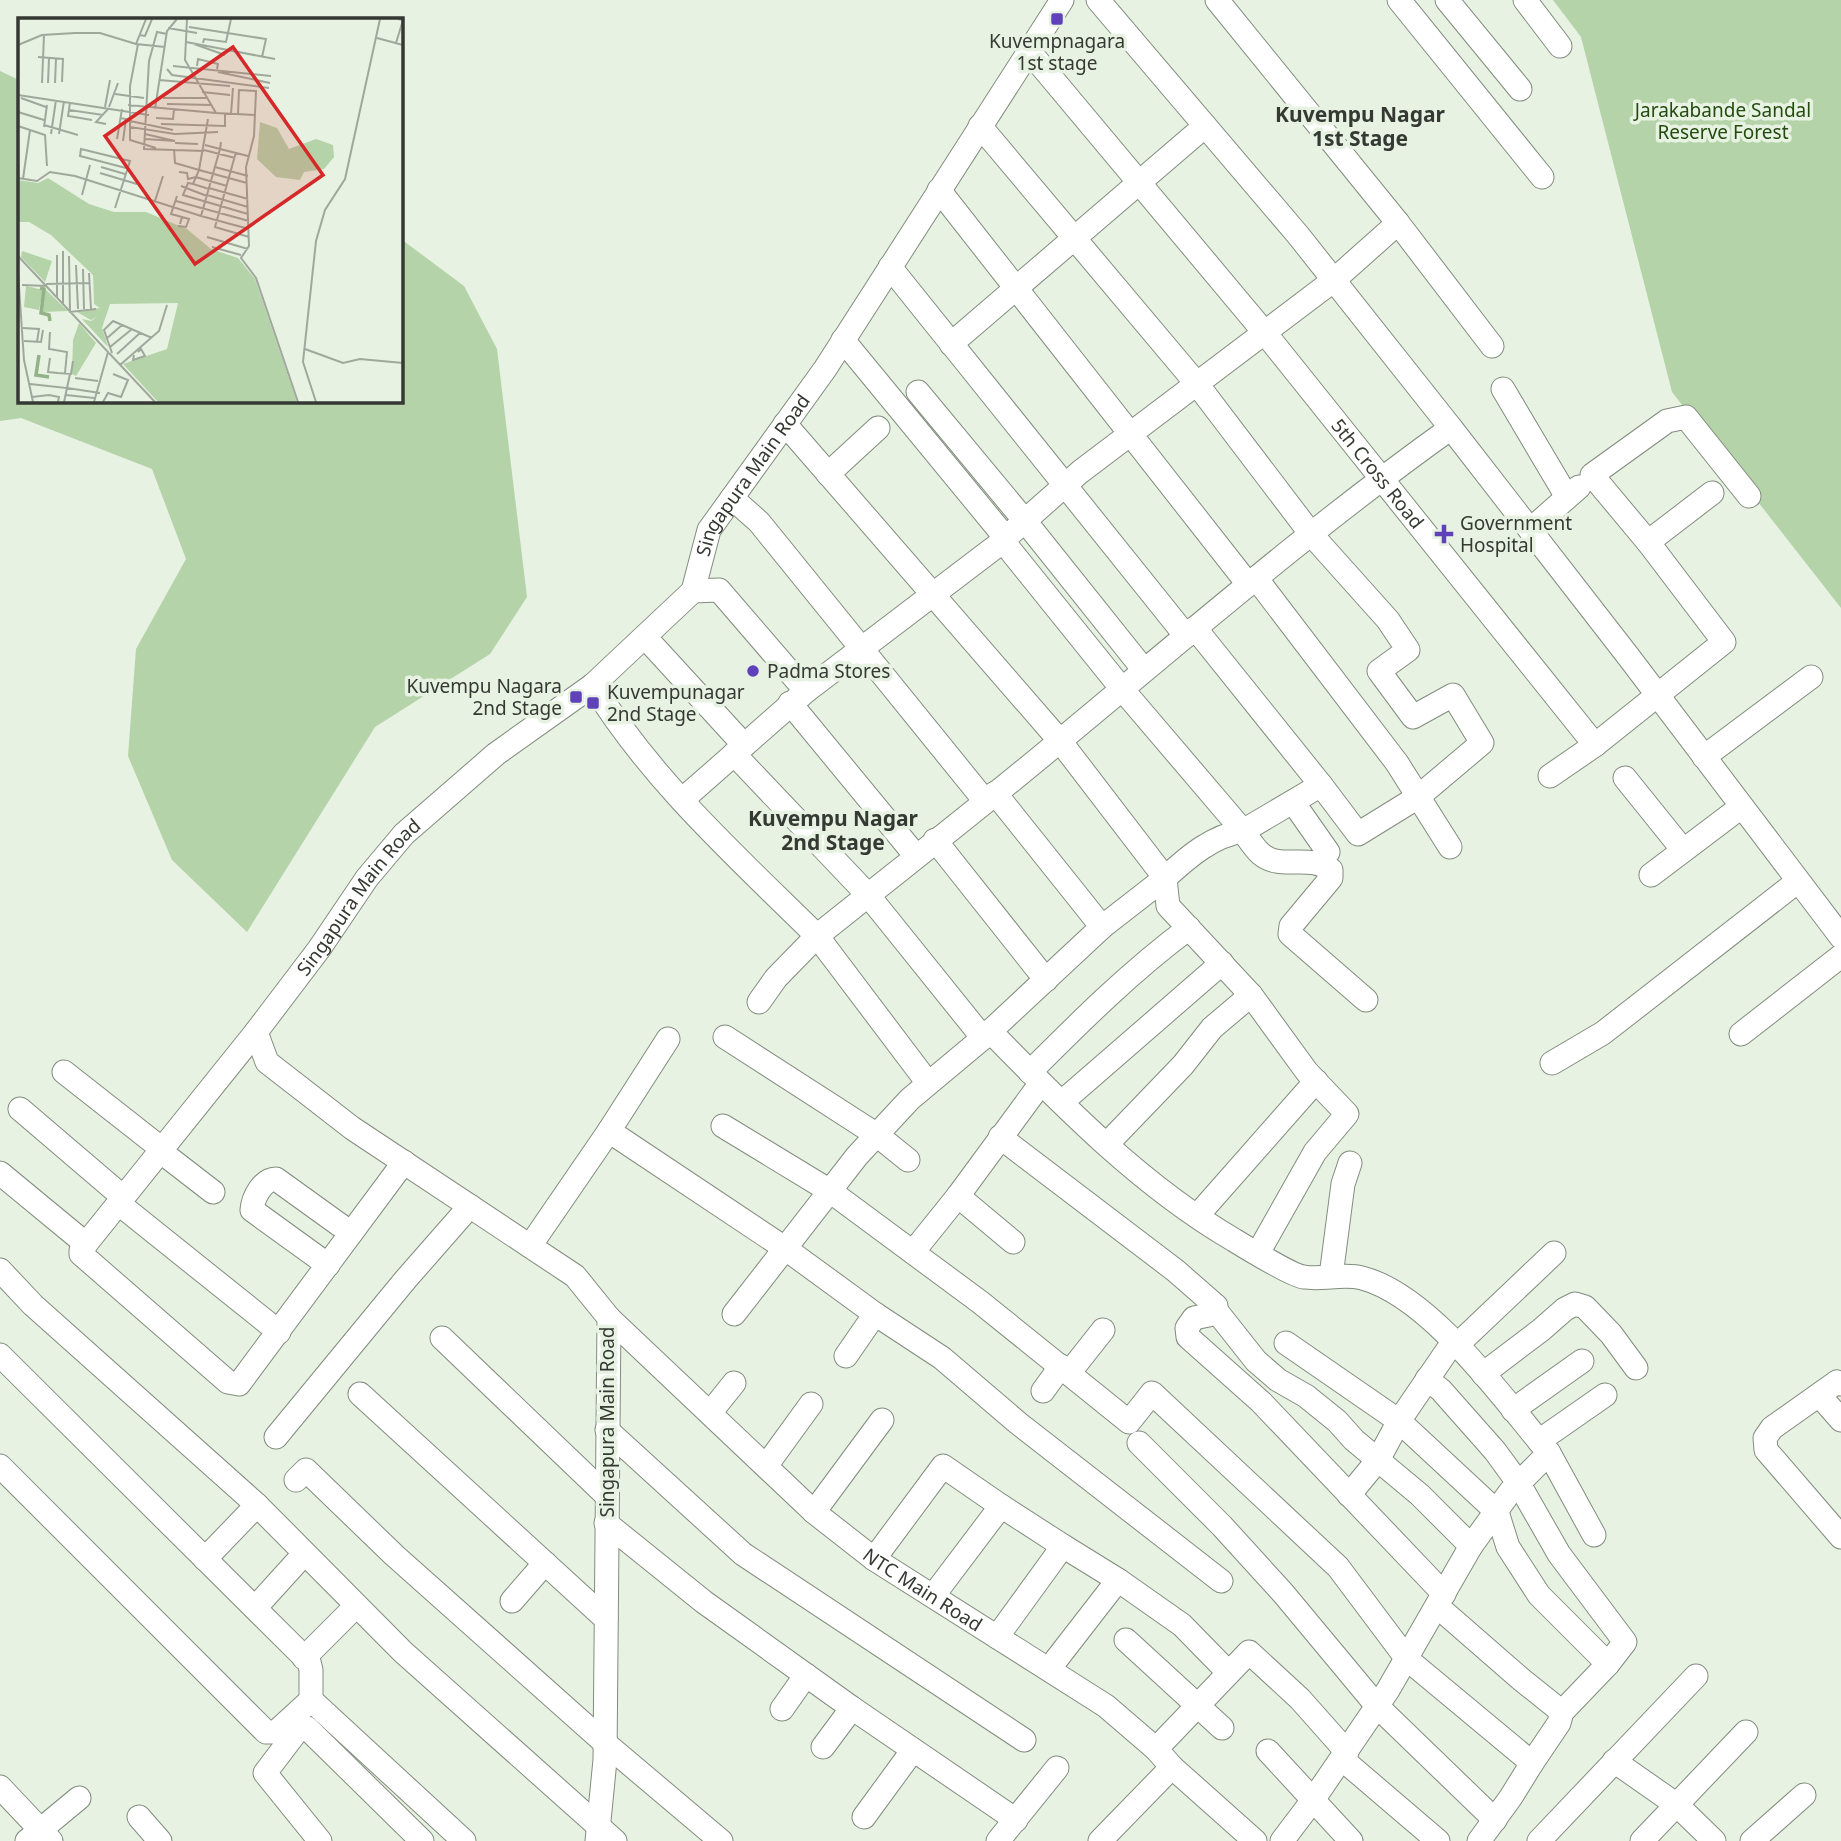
<svg xmlns="http://www.w3.org/2000/svg" width="1841" height="1841" viewBox="0 0 1841 1841" font-family="'Noto Sans',sans-serif">
  <rect width="100%" height="100%" fill="#e7f2e2"/>
  <!-- green -->
  <g fill="#b4d3a8">
    <path d="M1553,0h288v608l-169,-216 -91,-355z"/>
    <path d="M0,71l19,9v321h382v-162l63,47 33,63 30,248 -37,57 -115,73 -128,205 -75,-72 -44,-104 8,-107 50,-90 -34,-90 -131,-51 -21,3z"/>
  </g>
  <g fill="none" stroke-linecap="round" stroke-linejoin="round">
    <!-- minor casing -->
    <g stroke="#828c7e" stroke-width="25">
      <g id="minor">
        <path d="M1098,0l200,235 153,193"/>
        <path d="M1399,0l143,177"/>
        <path d="M1447,0l73,89"/>
        <path d="M1525,0l35,46"/>
        <path id="s1" d="M1029,51l236,282 330,412"/>
        <path d="M980,126l217,258 114,150 77,86 20,30 -29,21 34,46 40,-22 29,48 -64,54 -60,37 -37,-49"/>
        <path d="M939,190l309,394"/>
        <path d="M1398,223l94,123"/>
        <path d="M890,267l296,369"/>
        <path d="M843,340l162,197"/>
        <path d="M951,344l254,-218"/>
        <path d="M1503,389l64,108"/>
        <path d="M918,392l107,129 119,149"/>
        <path d="M785,424l275,317 105,137c23,-21 47,-42 78,-47l-121,-142 -120,-149"/>
        <path d="M828,474l50,-46"/>
        <path d="M732,498l27,24 226,279"/>
        <path d="M1530,530l49,-43"/>
        <path d="M1648,542l-56,-67 75,-54 19,-4 63,79"/>
        <path d="M1256,578l141,185 53,84"/>
        <path d="M693,591l26,-1 87,101"/>
        <path d="M1195,628l126,157 -78,46c5,7 11,17 18,23 20,17 47,-1 70,16v8l-40,48 -1,8 76,66"/>
        <path d="M645,637l99,108"/>
        <path d="M593,685c59,96 144,172 224,251 81,-65 164,-129 244,-196 128,-106 254,-215 390,-312l177,228 213,281"/>
        <path d="M790,703l126,153"/>
        <path d="M734,754l134,141 115,143"/>
        <path d="M1704,757l107,-80"/>
        <path d="M1550,776l45,-31 129,-103 -76,-100 64,-49"/>
        <path d="M1625,778l58,72"/>
        <path d="M995,793l107,134"/>
        <path d="M682,800l124,-109 188,-143 86,-76 254,-192 64,-57 -181,-223"/>
        <path d="M1293,802l35,50"/>
        <path d="M935,840l111,140"/>
        <path d="M1651,875l90,-68"/>
        <path d="M759,1002l17,-24 41,-42 111,147"/>
        <path d="M990,1031c74,76 153,156 244,209 13,8 59,36 70,37 19,3 40,-4 58,1 69,18 142,122 187,175l-39,39 -39,54 -83,144 -75,110 -31,41"/>
        <path d="M256,1032l11,30 85,66 223,148 34,42 -4,442 -8,81"/>
        <path d="M1741,1034l100,-78"/>
        <path d="M725,1037l152,98 31,25"/>
        <path d="M1552,1063l51,-30 195,-152"/>
        <path d="M64,1072l98,77"/>
        <path d="M1030,1072c51,-51 101,-101 159,-144"/>
        <path d="M1062,1102l160,-139"/>
        <path d="M20,1109l103,88"/>
        <path d="M723,1126l107,65 150,111 149,120 23,-29 186,174 69,92 125,104 -21,34 -32,44"/>
        <path d="M609,1131l59,-92"/>
        <path d="M1000,1137l176,134 40,35"/>
        <path d="M1107,1144l76,-79 29,-37 39,-33"/>
        <path d="M160,1151l53,41"/>
        <path id="s2" d="M404,1162l-165,222 -11,-2 -147,-128v-4l175,-218 63,-83 48,-71 37,-44 92,-80 97,-69 100,-94 16,-61 116,-161 237,-369"/>
        <path d="M0,1173l86,71"/>
        <path d="M958,1196l55,46"/>
        <path d="M118,1203l161,129"/>
        <path d="M1197,1216l119,-135"/>
        <path d="M530,1246l79,-115 177,118 89,65 67,44 76,65 203,158"/>
        <path d="M913,1252l45,-56 83,-113"/>
        <path d="M328,1265l-76,-55c1,-13 11,-31 24,-31l75,54"/>
        <path d="M0,1270l33,35 224,200 146,147 212,189"/>
        <path d="M1331,1276l12,-92 7,-21"/>
        <path d="M734,1314l123,-158 53,-57 73,-61 119,-111 63,-49 3,28 83,89 56,77 40,42 -32,38 -57,101"/>
        <path id="s3" d="M609,1318l205,194 60,47 232,147 50,43 16,18 83,74"/>
        <path d="M442,1338l164,157"/>
        <path d="M1286,1343l113,78 98,91 11,35 31,48 69,69"/>
        <path d="M1456,1346l98,-93"/>
        <path d="M0,1355l309,307 2,8v30"/>
        <path d="M846,1356l29,-42"/>
        <path d="M1069,1373l34,-43"/>
        <path d="M1483,1374l58,-44 24,-21 10,-5 10,3 26,27 25,34"/>
        <path d="M1427,1379l14,11 54,61 24,33 40,70 66,88 -17,22 -46,48 -3,11 -27,40"/>
        <path d="M1841,1384l-4,-2 -65,46 -7,10 1,12 75,87"/>
        <path d="M1043,1391l18,-25"/>
        <path d="M360,1394l246,225"/>
        <path d="M1819,1395l22,25"/>
        <path d="M1513,1410l69,-49"/>
        <path d="M710,1413l24,-30"/>
        <path d="M607,1430l136,124 281,186"/>
        <path d="M276,1437l130,-158 64,-73"/>
        <path d="M1539,1441l66,-46"/>
        <path d="M1139,1443l83,83 61,67 94,113 118,114"/>
        <path d="M1549,1453l45,82"/>
        <path d="M0,1466l266,266h10l35,-32 153,141"/>
        <path d="M766,1466l45,-62"/>
        <path d="M296,1480l10,-10 88,85 211,188 116,98"/>
        <path d="M1349,1495l29,-35 21,-39 54,-79"/>
        <path d="M814,1512l68,-92"/>
        <path d="M606,1523l98,79 148,106 164,112"/>
        <path d="M205,1559l52,-54"/>
        <path d="M874,1559l69,-93 58,40"/>
        <path d="M1444,1594l-183,-192 -73,-65 -1,-9 7,-10 24,-5 38,48 22,19 28,16 31,25 17,19 66,55 51,51"/>
        <path d="M933,1596l68,-90 62,40"/>
        <path d="M512,1601l33,-38"/>
        <path d="M1437,1606l85,74 40,32"/>
        <path d="M255,1608l49,-54"/>
        <path d="M997,1637l66,-91 55,34 64,45 45,46"/>
        <path d="M1126,1640l96,88"/>
        <path d="M304,1658l52,-52"/>
        <path d="M1049,1669l69,-89"/>
        <path d="M782,1709l24,-34"/>
        <path d="M823,1747l29,-39"/>
        <path d="M1156,1749l93,-97 51,47 47,53"/>
        <path d="M1268,1751l83,90"/>
        <path d="M1342,1759l96,82"/>
        <path d="M1614,1761l63,44 37,36"/>
        <path d="M0,1787l51,54"/>
        <path d="M139,1817l21,24"/>
        <path d="M864,1817l49,-67"/>
        <path d="M27,1841l52,-43"/>
        <path d="M320,1841l-55,-68 35,-46 7,1 115,113"/>
        <path d="M998,1841l59,-73"/>
        <path d="M1100,1841l72,-74"/>
        <path d="M1539,1841l157,-165"/>
        <path d="M1642,1841l104,-109"/>
        <path d="M1752,1841l52,-46"/>
      </g>
    </g>
    <!-- minor -->
    <use href="#minor" stroke="#fff" stroke-width="23"/>
  </g>
  <!-- markers -->
  <g fill="#5f41b9" stroke="#e7f2e2" stroke-width="2.5">
    <rect x="1050" y="12" width="14" height="14" rx="3.5"/>
    <path d="M1440.5 523.5h7v7h7v7h-7v7h-7v-7h-7v-7h7z"/>
    <circle cx="753" cy="671" r="7"/>
    <rect x="569" y="690" width="14" height="14" rx="3.5"/>
    <rect x="586" y="696" width="14" height="14" rx="3.5"/>
  </g>
  <g text-anchor="middle" dominant-baseline="central" stroke-width="7" stroke-linejoin="round" paint-order="stroke">
    <!-- poi labels -->
    <g font-size="19" fill="#353933" stroke="#e7f2e2" text-anchor="start">
      <text x="1057" y="41" text-anchor="middle">Kuvempnagara<tspan x="1057" dy="22">1st stage</tspan></text>
      <text x="1460" y="523">Government<tspan x="1460" dy="22">Hospital</tspan></text>
      <text x="767" y="671">Padma Stores</text>
      <text x="562" y="686" text-anchor="end">Kuvempu Nagara<tspan x="562" dy="22">2nd Stage</tspan></text>
      <text x="607" y="692">Kuvempunagar<tspan x="607" dy="22">2nd Stage</tspan></text>
    </g>
    <!-- park labels -->
    <g font-size="19" fill="#244b0f" stroke="#e7f2e2">
      <text x="1723" y="110">Jarakabande Sandal<tspan x="1723" dy="22">Reserve Forest</tspan></text>
    </g>
    <!-- street labels -->
    <g font-size="19" fill="#353933" stroke="#e7f2e2">
      <text stroke="none"><textPath href="#s1" startOffset="548">5th Cross Road</textPath></text>
      <text stroke="none"><textPath href="#s2" startOffset="1524">Singapura Main Road</textPath></text>
      <text stroke="none"><textPath href="#s2" startOffset="936">Singapura Main Road</textPath></text>
      <text transform="translate(607 1422) rotate(-90)">Singapura Main Road</text>
      <text stroke="none"><textPath href="#s3" startOffset="416">NTC Main Road</textPath></text>
    </g>
    <!-- neighbourhood labels -->
    <g font-size="21" font-weight="bold" fill="#353933" stroke="#e7f2e2">
      <text x="1360" y="114">Kuvempu Nagar<tspan x="1360" dy="24">1st Stage</tspan></text>
      <text x="833" y="818">Kuvempu Nagar<tspan x="833" dy="24">2nd Stage</tspan></text>
    </g>
  </g>
  <!-- overview -->
  <g transform="translate(18 18)">
    <rect width="385" height="385" fill="#e7f2e2"/>
    <path d="M242,104l17,6 12,21 27,-10 17,6 1,12 -10,12 -20,3 -4,8 -24,-3 -19,-18zM30,160l41,26 25,8h32l41,17 24,20 27,9 17,21 42,123h-139l-35,-38 44,-15 11,-46 -68,1 -8,24 6,19 -26,-28 9,2 7,-5 -7,4 -16,-9 25,-3 -6,-4 -1,-29 -42,-40 -22,-13h-11v-42l20,3zM4,233l30,10 -7,21 -24,-25zM8,268l17,4 -4,20 -15,-3zM27,271l23,22 -26,1zM61,305l17,20 -20,33 -4,-2 1,-34z" fill="#b4d3a8"/>
    <path fill="none" stroke="#94b288" stroke-width="3.5" d="M22,270l4,1 -3,24 8,2 1,6M21,337l-3,20 13,2"/>
    <path fill="none" stroke="#a0a89c" stroke-width="2" d="M169,1l-2,41 31,53 39,2M171,9l77,12 -4,18M150,10l29,5M149,16l-10,-2 -8,29 -5,88 60,2M121,17l6,1 7,-17M359,20l26,7M168,24l89,17M185,25l1,-4 22,3 5,-23M378,25l7,-23 -5,-1M118,26l29,3M120,26l-8,42v41l45,7 43,-2M176,26l31,11M0,27l24,-10 33,-2h25l36,11 10,-25M20,39l25,2 -1,23M155,48l98,10M179,48l1,-7 20,5 -1,5M149,51l5,6 97,13M200,54l52,11M141,62l71,6M24,65l2,-48M30,65l1,-25M37,65l1,-24M184,74l28,3M97,76l29,4M0,77l131,20M3,80l25,9M145,80h43M52,84l-1,8 34,5M149,86l44,1M110,87l88,8M87,89l5,-27M91,89l9,-24M137,91l12,-78 10,-12M51,92l-1,6 24,4M0,94l26,8M213,96l2,-26M220,96l1,-24 17,1 -2,45 -8,31 3,79 -8,12 15,20 42,124M102,100l6,1 -3,22M138,100l17,1 1,-10M112,103l43,9M88,106l-10,-2 12,-13M143,106l64,2v-12M26,107l34,10M0,108l27,9 2,31M26,109l3,-22M112,109v13l26,8M33,116l5,-34M41,116l5,-33M127,116l30,7 -30,-2M99,121l5,-30M157,125l23,1M187,127l15,4 1,-7M156,131l1,14 24,7 9,-51M186,132l31,8M218,134l-21,75 34,10M83,149l24,7M197,149l33,9M161,154l8,1 1,6 8,-2 -3,7 16,5M82,155l37,11M0,160l19,3 13,-9 25,4 126,40 19,-67 28,7M5,161l7,-49M175,166l-5,-1 -5,12 65,19M163,168l26,10M209,168l-31,-9 3,-7 48,13M191,170l39,11M64,177l8,-30M189,177l41,12M159,178l-6,18 11,3 -2,7M137,183l8,-25M158,183l73,20M97,190l15,-47 -49,-12 -1,7 46,12M183,198l48,13M160,208l8,1 3,-8 -7,-2M189,219l41,12M194,229l29,8M45,233v52M39,237v42M0,238l90,96 -14,50M51,238l1,56 26,-3M58,247l2,44M65,251l1,40M0,254l6,88 9,42M71,255l2,36M28,266l44,-1M4,267l25,1M5,310l16,1 -2,13M32,314l-1,17 18,3 -2,21M88,321l16,-14M6,323l17,1 2,-12M92,329l22,-18M287,331l38,14 17,-4 43,4M91,335l46,49M94,335l-8,-23 9,-9 39,17M99,336l23,-21M116,337l-1,5 12,-4 -4,-7 -3,3M32,340l-2,14 10,1 13,1 2,-13M102,347l39,-34 8,-26M52,356l-3,14 33,5M57,360l23,3M12,366l37,4 -3,14M48,377l28,3M14,379l17,-2 10,2 -1,5M85,384l5,-9 13,4 7,-17 -15,-6M298,384l-13,-40 13,-121 9,-31 20,-31 35,-160"/>
    <path fill="#d62828" fill-opacity="0.15" stroke="#d62828" stroke-width="3.5" d="M215,29l90,128 -128,89 -90,-128z"/>
    <rect width="385" height="385" fill="none" stroke="#353933" stroke-width="3.5"/>
  </g>
</svg>
